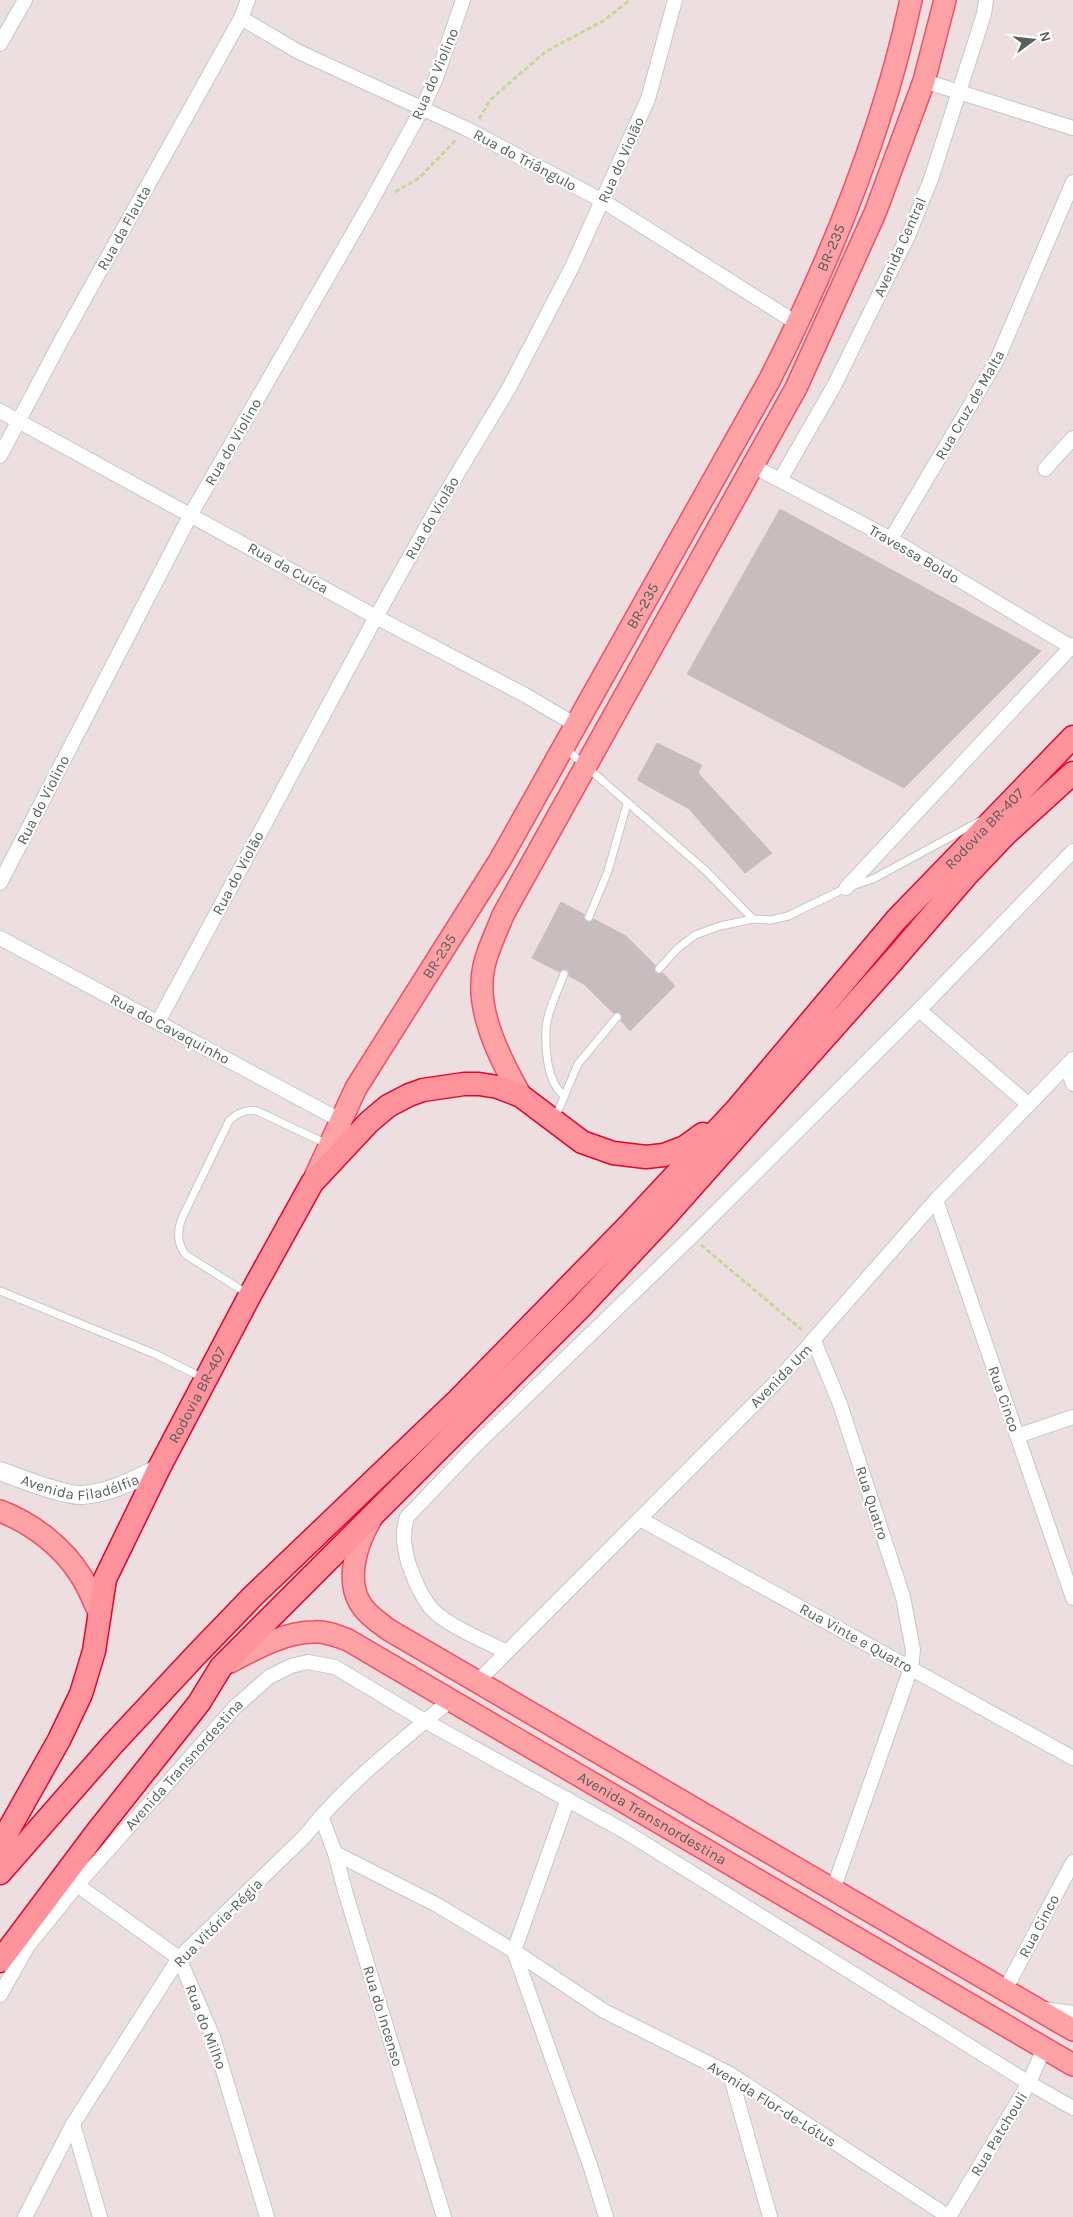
<svg xmlns="http://www.w3.org/2000/svg" width="1073" height="2217" viewBox="0 0 1073 2217" font-family="Karla,sans-serif">
  <rect width="100%" height="100%" fill="#eddfe0"/>
  <!-- building -->
  <g fill="#c7bcbe" stroke="#d1bdc1">
    <path d="M780,509l261,142 -137,137 -217,-114z"/>
    <path d="M657,743l45,22 -4,8 74,80 -27,20 -56,-64 -52,-29z"/>
    <path d="M561,902l23,12v4l3,4h3l4,-3 32,17 29,29v8h8l12,13 -45,45 -9,-10 1,-4 -1,-4h-8l-28,-28 -16,-9 -1,-6 -4,-1 -5,3 -27,-14z"/>
  </g>
  <g fill="none" stroke-linecap="round" stroke-linejoin="round">
    <!-- service casing -->
    <g stroke="#c1c9c8" stroke-width="9">
      <g id="service">
        <path d="M565,748l140,122 48,49"/>
        <path d="M589,917l19,-46 19,-67"/>
        <path d="M659,969l18,-20 18,-14 25,-9 33,-7 18,1 17,-4 58,-28 27,-9 107,-58"/>
        <path d="M563,1095c-16,-14 -18,-45 -17,-66 1,-18 12,-38 18,-55"/>
        <path d="M555,1118l23,-54 39,-47"/>
        <path d="M0,1291l155,63 48,24"/>
        <path d="M248,1294l-62,-39c-9,-11 -9,-24 -4,-37l47,-97c8,-8 17,-12 28,-10l70,33"/>
      </g>
    </g>
    <!-- minor casing -->
    <g stroke="#c1c9c8" stroke-width="16">
      <g id="minor">
        <path d="M241,18l58,34 168,77 136,72 195,123"/>
        <path d="M0,44l25,-44"/>
        <path d="M924,81l149,47"/>
        <path d="M0,411l376,206 149,78 51,30"/>
        <path d="M0,456l61,-115 180,-323 7,-18"/>
        <path d="M753,466l138,73 180,108"/>
        <path d="M1045,469l28,-31"/>
        <path d="M780,480l54,-94 74,-150 23,-57 53,-165 2,-14"/>
        <path d="M891,539l106,-179 76,-178"/>
        <path d="M0,883l191,-369 177,-307 54,-98 14,-31 27,-78"/>
        <path d="M846,888l227,-243"/>
        <path d="M0,938l340,182"/>
        <path d="M919,1010l110,95"/>
        <path d="M158,1022l218,-405 65,-116 68,-113 63,-121 76,-168 27,-99"/>
        <path d="M1067,1066l6,18"/>
        <path d="M936,1200l137,398"/>
        <path d="M814,1341l26,63 63,193 10,53 -2,18 -78,222"/>
        <path d="M1017,1436l56,-19"/>
        <path d="M640,1519l433,239"/>
        <path d="M506,1652c-22,-12 -60,-26 -76,-45 -10,-13 -17,-30 -22,-45 -4,-16 -6,-29 -1,-45l68,-71 216,-209 228,-227 154,-159"/>
        <path d="M477,1682l302,-303 157,-179 137,-141"/>
        <path d="M568,1799l-54,152 77,217 15,49"/>
        <path d="M321,1816l14,37 10,38 99,326"/>
        <path d="M335,1853l102,52 77,46 90,60 126,63 219,143"/>
        <path d="M77,1885l102,73 34,79 54,180"/>
        <path d="M1005,1990l68,-128"/>
        <path id="s1" d="M0,1995l27,-48 50,-62 158,-178 34,-30 22,-11 17,-4 27,5 90,54 201,111 403,251 44,25"/>
        <path d="M1044,2009l29,4"/>
        <path d="M730,2074l40,143"/>
        <path d="M73,2124l27,93"/>
        <path d="M25,2217l48,-93 106,-166 126,-122c41,-52 95,-94 146,-136"/>
        <path d="M949,2217l80,-134 15,-35"/>
      </g>
    </g>
    <!-- tertiary casing -->
    <g stroke="#c1c9c8" stroke-width="20">
      <g id="tertiary">
        <path id="s2" d="M0,1471c20,7 63,25 82,24 28,-2 53,-15 77,-27"/>
      </g>
    </g>
    <!-- primary casing -->
    <g stroke="#f94c67" stroke-width="24">
      <g id="primary">
        <path d="M521,1096c-21,-37 -47,-87 -37,-130 4,-18 13,-35 19,-51l293,-527 79,-175 49,-132 21,-81"/>
        <path id="s3" d="M315,1177l41,-89 144,-228 269,-479c61,-120 114,-249 142,-381"/>
        <path d="M0,1511c32,12 63,36 81,65 8,12 13,26 19,39"/>
        <path d="M371,1519c-15,25 -28,66 -6,91 7,8 16,14 24,20l684,400"/>
        <path id="s4" d="M230,1662c25,-13 54,-30 84,-30 12,-1 23,4 34,8l725,425"/>
      </g>
    </g>
    <!-- trunk casing -->
    <g stroke="#ec002c" stroke-width="25">
      <g id="trunk">
        <path id="s5" d="M0,1845l59,-105 22,-46 13,-43 11,-72 54,-111 91,-173 62,-112 57,-61 19,-16 21,-11 14,-5 41,-6h15l19,3 23,9 61,46 31,11 33,4 18,-2 21,-8 18,-13"/>
        <path id="s6" d="M0,1873l113,-129 84,-90 56,-58 205,-196 170,-174 108,-116 160,-190 177,-183"/>
        <path d="M0,1961l96,-128 103,-130 22,-36 360,-360 85,-91 225,-253 75,-87 40,-42 67,-61"/>
      </g>
    </g>
    <!-- path -->
    <g stroke="#c1d99c" stroke-width="3" stroke-dasharray="5 2.5" stroke-linecap="butt">
      <path d="M479,119l11,-19 55,-48 58,-31 27,-21"/>
      <path d="M395,192l24,-14 37,-38"/>
      <path d="M701,1245l101,85"/>
    </g>
    <!-- service -->
    <use href="#service" stroke="#fff" stroke-width="7"/>
    <!-- minor -->
    <use href="#minor" stroke="#fff" stroke-width="14"/>
    <!-- tertiary -->
    <use href="#tertiary" stroke="#fff" stroke-width="18"/>
    <!-- primary -->
    <use href="#primary" stroke="#ffa2a5" stroke-width="21"/>
    <!-- trunk -->
    <use href="#trunk" stroke="#ff939c" stroke-width="22"/>
  </g>
  <g text-anchor="middle" dominant-baseline="central" stroke-width="4.5" stroke-linejoin="round" paint-order="stroke">
    <!-- street labels -->
    <g font-size="15" fill="#58615e" stroke="#fff">
      <text transform="translate(435 74) rotate(-67)">Rua do Violino</text>
      <text transform="translate(525 160) rotate(28)">Rua do Triângulo</text>
      <text transform="translate(621 160) rotate(-66)">Rua do Violão</text>
      <text transform="translate(124 228) rotate(-61)">Rua da Flauta</text>
      <text stroke="none"><textPath href="#s3" startOffset="1064">BR-235</textPath></text>
      <text transform="translate(900 247) rotate(-66)">Avenida Central</text>
      <text transform="translate(970 405) rotate(-60)">Rua Cruz de Malta</text>
      <text transform="translate(233 442) rotate(-60)">Rua do Violino</text>
      <text transform="translate(432 518) rotate(-60)">Rua do Violão</text>
      <text transform="translate(914 554) rotate(30)">Travessa Boldo</text>
      <text transform="translate(288 568) rotate(29)">Rua da Cuíca</text>
      <text stroke="none"><textPath href="#s3" startOffset="659">BR-235</textPath></text>
      <text transform="translate(43 800) rotate(-63)">Rua do Violino</text>
      <text stroke="none"><textPath href="#s6" startOffset="1436">Rodovia BR-407</textPath></text>
      <text transform="translate(238 873) rotate(-62)">Rua do Violão</text>
      <text stroke="none"><textPath href="#s3" startOffset="254">BR-235</textPath></text>
      <text transform="translate(170 1029) rotate(28)">Rua do Cavaquinho</text>
      <text transform="translate(781 1376) rotate(-46)">Avenida Um</text>
      <text stroke="none"><textPath href="#s5" startOffset="495">Rodovia BR-407</textPath></text>
      <text transform="translate(1004 1399) rotate(71)">Rua Cinco</text>
      <text stroke="none"><textPath href="#s2" startOffset="84">Avenida Filadélfia</textPath></text>
      <text transform="translate(872 1503) rotate(72)">Rua Quatro</text>
      <text transform="translate(856 1638) rotate(29)">Rua Vinte e Quatro</text>
      <text stroke="none"><textPath href="#s1" startOffset="296">Avenida Transnordestina</textPath></text>
      <text stroke="none"><textPath href="#s4" startOffset="478">Avenida Transnordestina</textPath></text>
      <text transform="translate(218 1923) rotate(-45)">Rua Vitória-Régia</text>
      <text transform="translate(1039 1926) rotate(-62)">Rua Cinco</text>
      <text transform="translate(383 2016) rotate(73)">Rua do Incenso</text>
      <text transform="translate(206 2027) rotate(69)">Rua do Milho</text>
      <text transform="translate(772 2104) rotate(32)">Avenida Flor-de-Lótus</text>
      <text transform="translate(999 2134) rotate(-59)">Rua Patchouli</text>
    </g>
  </g>
  <!-- north arrow -->
  <g transform="translate(1033 40) rotate(75)" stroke="#ffffff" stroke-width="4" paint-order="stroke">
  <path d="M0-4L9 19L0 12L-9 19Z" fill="#58615e"/>
  <text y="-8" font-size="14" font-weight="bold" text-anchor="middle" fill="#58615e">N</text>
  </g>
</svg>
